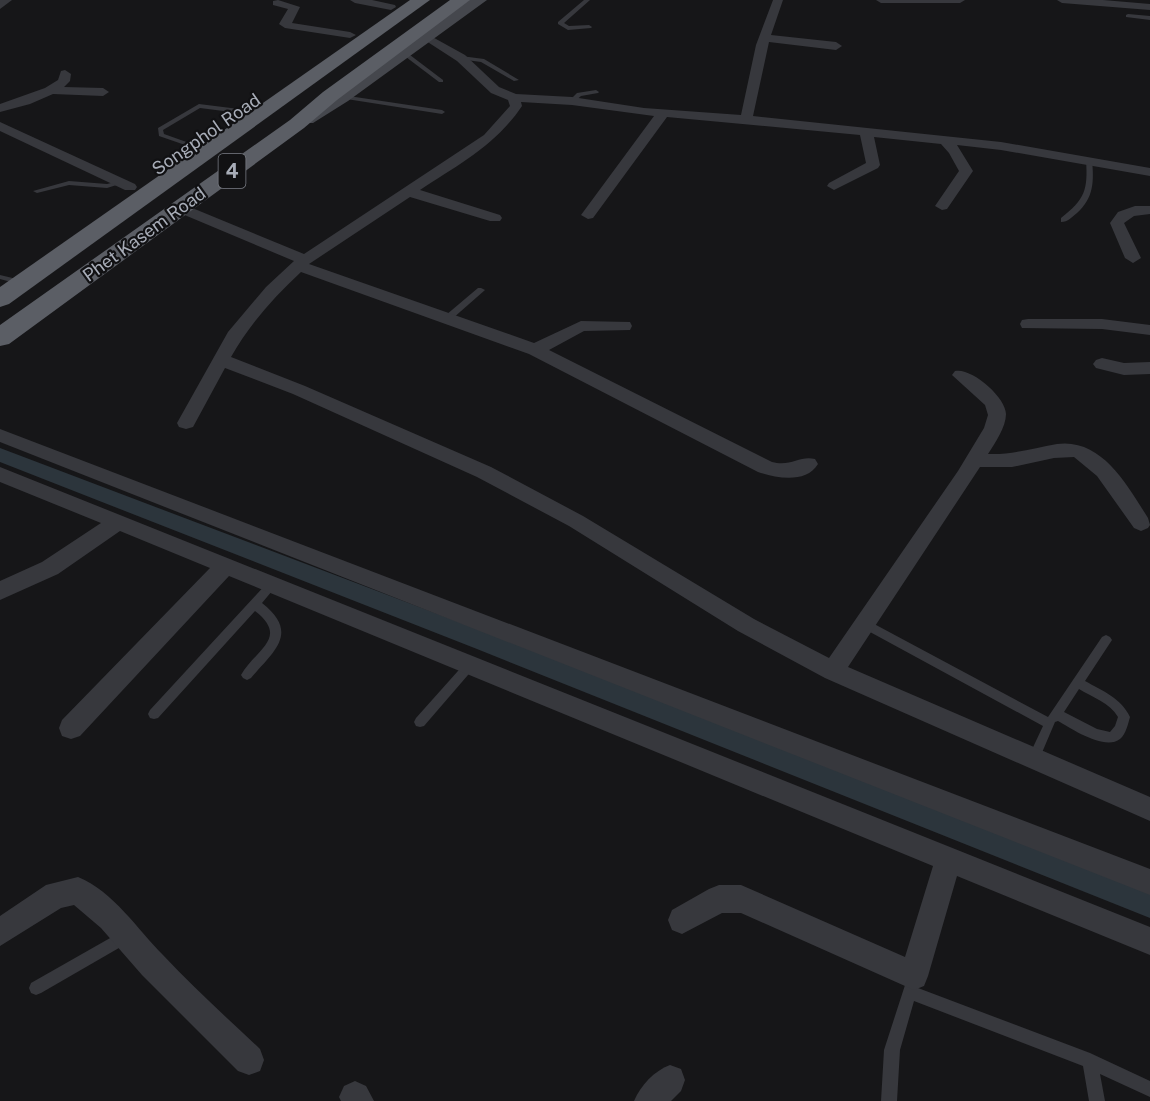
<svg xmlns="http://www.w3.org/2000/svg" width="1150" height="1101" viewBox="0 0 1150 1101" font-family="'Public Sans',sans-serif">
  <rect width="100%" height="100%" fill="#161618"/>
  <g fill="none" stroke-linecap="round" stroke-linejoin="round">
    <!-- canal -->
    <path fill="#2c353c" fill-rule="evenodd" d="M0,448l493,187 657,255v28l-673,-269 -477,-187z"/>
    <!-- service -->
    <g fill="#37383d" fill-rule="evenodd">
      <path d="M584,0h6l-26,23 5,3 20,-1 3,2 -1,1 -23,2 -10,-6v-2z"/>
      <path d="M1128,14l22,2v4l-24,-3v-2z"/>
      <path d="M402,52h4l37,28v2h-4l-37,-28z"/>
      <path d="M461,56l23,3 35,21 -5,1 -33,-19 -22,-3v-2z"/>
      <path d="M596,90l3,2 -1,1 -17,3 -7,6 -5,-1 8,-8z"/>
      <path d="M342,95l100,15 3,2 -3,2 -102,-16v-2z"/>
      <path d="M199,104l40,5 3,2 -3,2 -39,-5 -37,22 1,4 28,10v2h-4l-29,-10 -1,-8z"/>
      <path d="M1089,158l3,2c2,21 2,38 -15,53 -5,4 -9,9 -16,9v-4c24,-19 27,-28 25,-58z"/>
      <path d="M69,181l38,3 12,-3 4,2 -16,5 -38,-3 -32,8 -4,-2z"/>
      <path d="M0,275l25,6 1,2 -4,2 -22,-6z"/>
      <path d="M478,288h3l4,2 -33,29h-6v-4z"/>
      <path d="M272,581l4,1 1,3 -15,18c38,30 12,48 -11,75l-4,2 -4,-2 -2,-3c14,-25 49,-37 14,-64l-97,107 -4,1 -4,-1 -2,-4 2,-4 118,-128z"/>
      <path d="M863,618l185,99 54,-80 4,-2 4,2 2,3 -2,3 -25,38c18,10 36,17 45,36 -2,7 -4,17 -10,22 -15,12 -48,-10 -62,-18l-3,1 -17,40 -4,2 -4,-2 -2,-4 15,-32 -184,-100 -2,-3 2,-3zM1079,689c13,8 31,14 39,28l-3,9 -5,6 -13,-3 -33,-17z"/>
      <path d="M470,660l4,2 2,3 -2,3 -50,58 -4,1 -4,-1 -2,-4 2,-4 50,-56z"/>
      <path d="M126,929l5,2 2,5 -2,5 -90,52 -5,2 -5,-2 -2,-5 2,-5z"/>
      <path d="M911,980l5,2 2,6 172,65 60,28v16l-50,-23 5,27h-16l-6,-35 -169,-65 -14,49 -3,51h-16l3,-51 22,-68z"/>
    </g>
    <!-- minor -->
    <g fill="#37383d" fill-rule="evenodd">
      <path d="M0,0h12l-12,9z"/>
      <path d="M278,0l22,7 -8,16 58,9 6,3 -6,3 -65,-10 -6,-4 9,-15 -15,-4v-4z"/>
      <path d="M350,0h22l23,5 1,2 -5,3 -36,-7z"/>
      <path d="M773,0h10l-12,35 65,7 6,4 -6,4 -67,-8 -16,74 248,26 149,26v8l-149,-26 -44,-5 16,26 -26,38 -5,1 -7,-4 24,-35 -10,-18 -8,-9 -67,-7 6,28 -2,3 -44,22 -7,-4 2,-3 37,-20 -6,-28 -193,-18 -74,101 -5,1 -7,-4 73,-99 -82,-11 -51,-3 1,4c-26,39 -64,59 -102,84l80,25 2,3 -2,3h-10l-80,-24 -101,67 225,79 47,-22 49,1 2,4 -2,4 -46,1 -35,19 223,112c19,5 28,-7 43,-3l3,5c-12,20 -42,14 -60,8l-229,-118 -228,-82c-27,25 -52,53 -70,85l74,29 186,81 92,49 171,103 75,39 129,-187 26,-43 4,-13 -3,-10 -33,-30 3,-4c16,-4 51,26 51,43 0,13 -11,29 -18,40 25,1 45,-6 69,-10 45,-6 70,41 91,74l2,7 -2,3 -7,3 -7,-3 -37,-52 -23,-19 -20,1 -42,9h-32l-132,200 302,130v24l-325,-143 -87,-47 -169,-105 -92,-49 -184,-83 -68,-26 -32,59 -7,2 -7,-2 -2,-4 51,-91 38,-45 28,-26 -119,-50 -2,-3 2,-3h10l119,49 180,-119 26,-29 -2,-6 -17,-7 -34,-32 -34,-22v-4l4,-1 38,21 34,32 17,7 56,3 72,11 97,7 15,-70z"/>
      <path d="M876,0h89l-5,3h-79z"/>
      <path d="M1057,0h46l47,4v6l-88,-7z"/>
      <path d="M65,70l6,4 -1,7 -6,6 39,1 6,4 -6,4 -50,-2 -23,10 -30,8v-8l45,-16 13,-8 3,-9z"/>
      <path d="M0,122l135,62 2,3 -2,3h-10l-125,-59z"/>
      <path d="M1135,206h15v8l-16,2 -10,7 17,35 -8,5 -8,-5 -15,-35 8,-11z"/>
      <path d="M1028,319h74l48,6v10l-48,-6 -80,-1 -2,-4 2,-4z"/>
      <path d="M1102,358l22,5 26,-1v12l-26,1 -28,-7 -3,-4 3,-4z"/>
      <path d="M0,429l1150,440v26l-1150,-453z"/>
      <path d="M0,467l1150,460v28l-193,-79 -29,100 -4,10 -10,4 -173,-77h-19l-40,21 -10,-4 -4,-10 4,-10 37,-21 10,-4h22l164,72 28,-91 -704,-290 -149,160 -9,3 -9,-3 -3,-8 3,-8 148,-152 -90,-37 -62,43 -58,26v-19l42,-19 59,-39 -101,-41z"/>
      <path d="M78,877c36,15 59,52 85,78 31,33 64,63 97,94l4,11 -4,11 -11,4 -11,-4 -96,-96 -41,-47 -27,-23 -13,3 -61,38v-30l46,-31z"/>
      <path d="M670,1065l11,4 4,11 -4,11 -10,10h-37c7,-16 20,-30 36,-36z"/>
      <path d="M355,1081l11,5 8,15h-33l-2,-4 5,-11z"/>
    </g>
    <!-- secondary -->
    <path fill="#45474d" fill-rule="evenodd" d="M469,0h18l-139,101 -35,22h-14l-2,-4 2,-4 37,-22z"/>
    <!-- trunk -->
    <g fill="#5b5e65" fill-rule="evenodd">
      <path d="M410,0h20l-421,304 -9,3v-20z"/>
      <path d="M450,0h20l-133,100 -33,28 -295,216 -9,2v-21l290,-205 33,-28z"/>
    </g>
  </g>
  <g text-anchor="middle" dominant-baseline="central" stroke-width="4.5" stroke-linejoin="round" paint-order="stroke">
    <!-- far-street labels -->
    <g font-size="18" fill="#a8adb8" stroke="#111113">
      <text transform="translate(206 134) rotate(-35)">Songphol Road</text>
      <text transform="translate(144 234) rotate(-36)">Phet Kasem Road</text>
    </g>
    <!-- shield labels -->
    <rect fill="#111113" stroke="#7b7e86" stroke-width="1.5" x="218.5" y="154" width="27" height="34" rx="4.5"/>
    <g font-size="20" font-weight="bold" fill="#a8adb8">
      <text x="232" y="171">4</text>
    </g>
  </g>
</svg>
